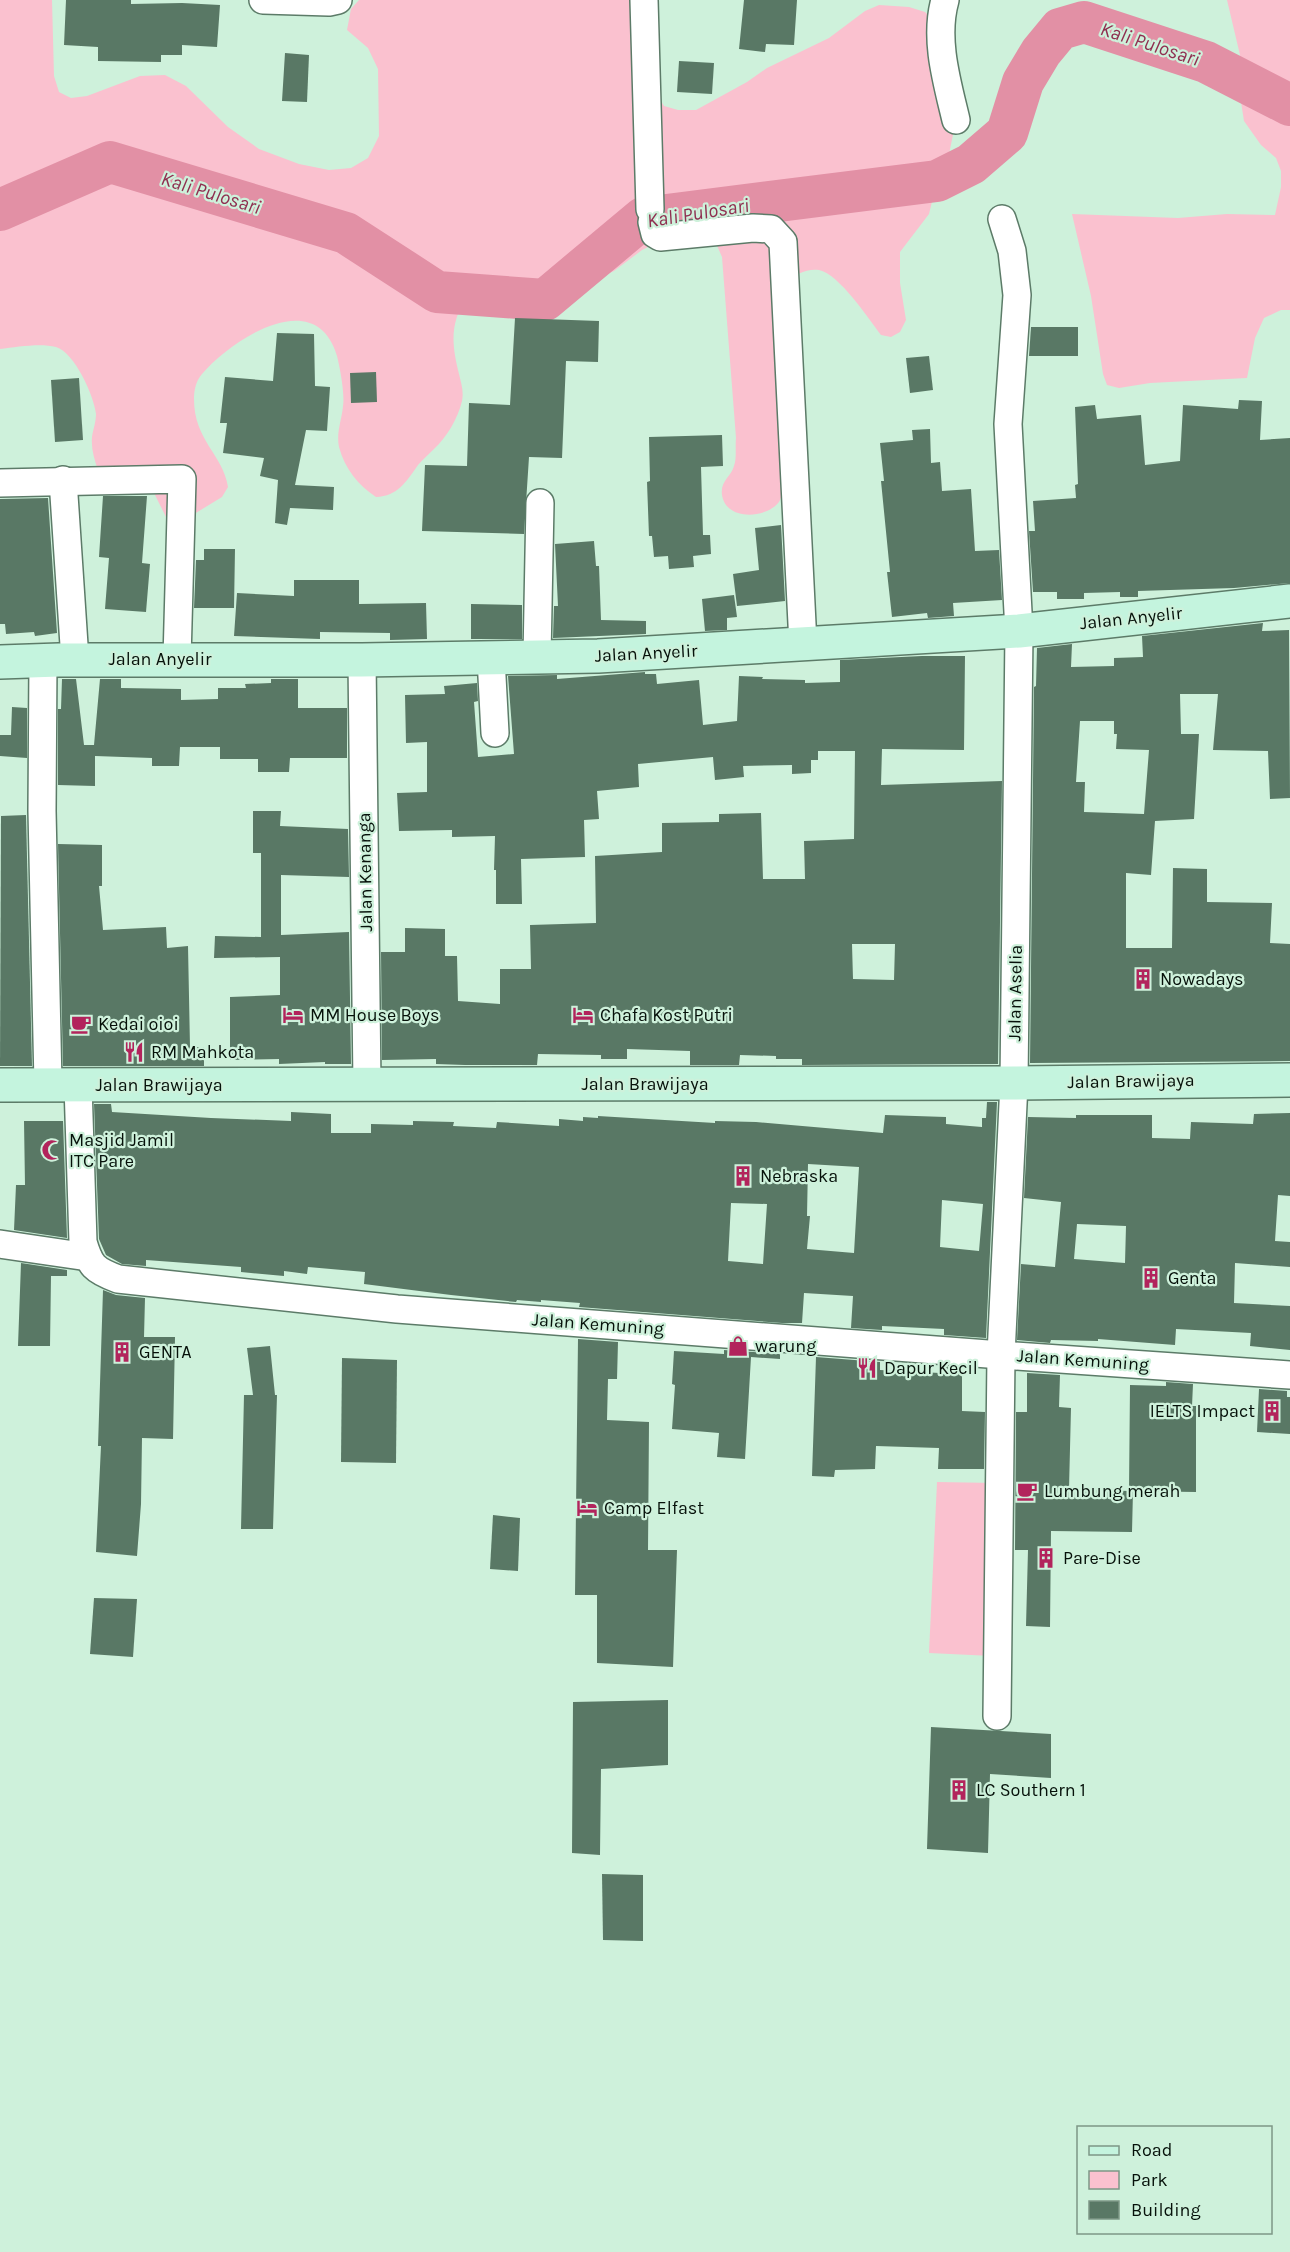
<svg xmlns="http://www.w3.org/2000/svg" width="1290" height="2252" viewBox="0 0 1290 2252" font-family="Karla,sans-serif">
  <rect width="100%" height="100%" fill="#cef1db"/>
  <!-- green -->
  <g fill="#fac1cf">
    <path d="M0,0h52l2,76 5,16 12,6 16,-2 53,-20 25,-1 21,11 42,41 31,22 40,15 30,6 22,-2 17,-10 11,-22 -1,-67 -10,-21 -21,-18 4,-21 8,-9h278l13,83 14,23 14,4h18l51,-28 20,-14 62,-30 36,-27 14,-6 30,2 16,5 16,16 15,92 -8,39 -10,18 -9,37 -29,38v31l6,37 -6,12 -9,5 -10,-2c-12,-16 -42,-61 -62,-65 -12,-2 -24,5 -35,11v208c-2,4 -3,10 -5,13 -13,17 -53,19 -57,-7 -2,-14 9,-18 12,-29 3,-8 1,-20 2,-28l-14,-181 -7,-16 -53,-1 -20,10 -28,21 -17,8 -52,21 -77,-6c-18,29 -17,48 -9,80 2,9 5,17 3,27 -4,17 -15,36 -28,48 -5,5 -11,10 -16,16 -12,17 -20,31 -42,32 -18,-12 -31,-28 -37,-50 -3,-14 3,-28 4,-41 2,-11 -3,-38 -6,-50 -21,-72 -105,-17 -135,18 -6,7 -8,16 -8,25 0,42 29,55 34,88l-6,10 -36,22h-19l-14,-28 -55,-21c-4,-11 -7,-22 -6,-33 1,-7 4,-15 4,-23 -2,-18 -21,-61 -40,-67 -16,-4 -39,0 -56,2z"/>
    <path d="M1227,0h63v310h-9l-17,8 -9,20 -8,40 -97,5 -31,5 -12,-3 -4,-11 -12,-78 -19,-82 106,4 49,-4 48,1 6,-28v-16l-5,-13 -15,-13 -17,-24 -3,-19 -1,-47z"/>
    <path d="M937,1482l59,1 -4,173 -63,-3z"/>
  </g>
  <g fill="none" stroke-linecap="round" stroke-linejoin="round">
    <!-- river -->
    <path stroke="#e290a5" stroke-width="42" d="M0,210l110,-48 236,71 91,59 108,8 98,-82 294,-37 34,-17 36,-31 16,-51 18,-30 19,-23 24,-7 122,40 84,43"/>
  </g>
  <!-- building -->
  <g fill="#597865" fill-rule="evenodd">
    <path d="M66,0h65v4l51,-1 38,2 -3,42 -35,-2v10h-21v7l-63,-1v-14l-34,-2z"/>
    <path d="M744,0h53l-3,45 -28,-1 -1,8 -26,-3z"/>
    <path d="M285,53l24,2 -2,47 -25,-1z"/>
    <path d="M679,61l35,2 -2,31 -35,-2z"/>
    <path d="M515,318l84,3 -1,41 -32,-1 -4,97 -33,-1 -5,77 -102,-3 3,-66 42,1 2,-63 41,2z"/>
    <path d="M1031,327h47v29h-49z"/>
    <path d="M277,333l37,1 1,52 15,1 -3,44 -21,-1 -11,55 39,2 -1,23 -43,-2 -3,17 -12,-2 3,-43 -18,-4 4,-18 -41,-5 4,-30h-7l5,-46 48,4z"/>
    <path d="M929,356l4,34 -23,3 -4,-35z"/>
    <path d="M376,372l1,30 -26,1 -1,-30z"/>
    <path d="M79,378l4,62 -28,2 -4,-62z"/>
    <path d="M1239,400l23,1 -2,39 30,-2v145l-56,5 -96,3v6h-18v-5l-36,1v6h-27v-7h-24l-4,-61h6l-2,-30 43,-3 -1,-13 3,-1 -3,-77 20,-2 2,14 44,-4 4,50 35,-4 3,-56 55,4z"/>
    <path d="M930,429l1,34 9,-1 2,29 29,-2 4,62 24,-1 3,50 -49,3 1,13 -26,2 -1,-5 -35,4 -5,-45h3l-9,-91h3l-4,-38 33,-3 -1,-10z"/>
    <path d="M722,435l1,31 -22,1 2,68h7l1,19 -18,2 1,11 -25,2 -1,-13 -14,1 -2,-21h-3l-2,-54 3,-1 -1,-44z"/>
    <path d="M103,496h44l-5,67 8,1 -4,48 -41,-3 4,-51 -10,-1z"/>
    <path d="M48,498l9,135 -22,3 -1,-4 -28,2 -1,-10h-5v-125z"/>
    <path d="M781,525l4,76 -48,5 -4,-32 26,-4 -4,-42z"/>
    <path d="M594,541l2,25h3l2,54 45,1v13l-93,4 1,-32h4l-3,-62z"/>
    <path d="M204,549h31l-1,59h-40l2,-48h8z"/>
    <path d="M294,580h65v24l67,-1 1,36 -37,1v-7l-70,-1v7l-86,-3 3,-43 57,3z"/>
    <path d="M734,595l3,22 -10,1v12l-22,1 -3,-32z"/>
    <path d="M471,604l51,1v34h-51z"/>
    <path d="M1263,623l-1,8 27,-1 1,168 -20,1 -2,-48 -55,-1 5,-56h-38l1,40h18l-5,85 -39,2 -4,54 -25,-2v75h46l1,-80 34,1v33l65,1 -2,40 20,1v117l-260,2 4,-376 2,-1 1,-38 35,-4 -1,23 43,-1v-8l29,-1 -1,-21zM1080,721h34v13h3l-1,15 33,1 -5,64 -60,-2 1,-30h-9z"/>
    <path d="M922,656h43l-1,94 -82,-1 -1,36 121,-4 -4,283 -196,1v-6h-26v-3l-36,-1 -1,10h-49v-14l-63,-2v10h-26v-4l-63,-1 -1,11h-72l-29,-1v-5l-54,1 -1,-108h24v-24l40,1v27h12l1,45 42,3v-35h31l-1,-44 66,-2 -1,-67 67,-4v-29l57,-1v-8l42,-1 2,66h42l-1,-38 50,-2 1,-88h-37v9h-7v13l-19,1v-9l-49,1 1,11 -29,3 -2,-23 -75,7 1,23 -42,4 2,28 -15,1 1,37 -64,2 1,45h-26v-34h-2l1,-34 -43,1v-7l-53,1 -2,-38 30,-1v-50l-21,1 -1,-48 40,-1 -1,-8 33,-3 1,18 -4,1 4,55 36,-3 -6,-78 49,-1v4l88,-7v2h11l1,10 42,-4 4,45 34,-4 2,-45 24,1 -1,2 43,1v3l35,-1v-22zM852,944h43l-1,36 -41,-1z"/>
    <path d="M62,679h14l8,66h10l6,-66h21v9l60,1v11l37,-1v-11h28l-1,-4 26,-1v-4h27v29h49v50h-57l-1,14h-31v-13h-38v-12h-40l-1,19h-27v-8l-57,-2v30l-37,-1v-76h3z"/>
    <path d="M12,707l15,1v50l-27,-2v-21h11z"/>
    <path d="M253,811h28l-1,15 68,3 1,48 -68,-2v60l68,-3 2,132h-26v-2l-46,2v-5l-49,1v-63l50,-2v-38l-66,1 1,-22 46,1v-84h-8z"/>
    <path d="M26,815l6,251h-32l1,-250z"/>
    <path d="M58,844l44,1v41h-3l4,44 63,-3 1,21 21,-2 2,101h14v19h-141z"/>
    <path d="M987,1102h10l-11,236 -42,-3v-6l-62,-3v4l-31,-2 2,-32 -49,-3 -2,30h-20l-203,-16 1,-4 -39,-3v2l-24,-2 -1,2 -65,-7 -87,-11 1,-12 -57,-5 -1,7 -23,-3v5l-43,-4v-5l-95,-7v6l-24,-2 -16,-9 -7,-16 -5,-135h17l1,8 99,6 80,3v-9l40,2v19h40v-9l42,1v-4l41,1 -1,4 43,2 1,-6 62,4v-7l24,2v-4l15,1v-2l117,7v-2l41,1 127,11 2,-18 61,2v7l36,3v-9h4zM808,1164l51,3 -5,86 -47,-4 3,-33h-3zM942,1200l41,4 -4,47 -39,-4zM731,1203l36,1 -4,60 -35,-3z"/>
    <path d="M1290,1113v83l-12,-1 -3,46 15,1v25l-55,-4 -1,40 56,3v44l-40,-4 1,-13 -75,-4 -1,16 -77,-6v2l-47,-1 -1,3 -33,-3 4,-76 34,3 6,-65 -37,-4 4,-81 48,1v-3h76v23l38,1 1,-17 62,2 1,-10zM1077,1224l49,2 -1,37 -51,-4z"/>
    <path d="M24,1121h39l4,117 -53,-8 2,-45h9z"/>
    <path d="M21,1263l46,7v6h-16l-1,70h-32z"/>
    <path d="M103,1290l13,5 29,3 -1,39h31l-2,102 -31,-1 -1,66 -4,52 -41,-4 5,-106h-3z"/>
    <path d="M578,1339l40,3 -1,37h-9l-1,41 42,2 -1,128h29l-4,117 -76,-4v-68h-22z"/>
    <path d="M270,1346l5,49h2l-4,134h-32l3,-134h9l-6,-47z"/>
    <path d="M724,1350l56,4v5l-29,-2 -6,102 -28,-2 2,-24 -47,-4 3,-44 -3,-1 2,-33 50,3z"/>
    <path d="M816,1357l64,5v8l60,3 1,-7 21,2v43l23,1 -1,57h-46l1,-21 -63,-2 -1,23 -40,1 -1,7 -22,-1z"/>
    <path d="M342,1358l55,2 -1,103 -55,-1z"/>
    <path d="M1027,1373l33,2 -1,32 12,1 -2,81 60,2 1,-106 36,1v-4l27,2 -1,22h4v86l-66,-1h3l-1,41 -81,-1 -1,96 -24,-1 2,-76h-13l1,-138h11z"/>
    <path d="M1259,1389l28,2v6h3v37l-33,-2z"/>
    <path d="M493,1515l27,3 -2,53 -28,-2z"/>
    <path d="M94,1598l43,1 -4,58 -43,-3z"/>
    <path d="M668,1700v65l-67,4 -1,86 -28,-2 1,-151z"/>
    <path d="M931,1727l120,7v44l-61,-4 -2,79 -61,-4z"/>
    <path d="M602,1874l41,1v66l-40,-1z"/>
  </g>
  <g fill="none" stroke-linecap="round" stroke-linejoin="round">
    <!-- street casing -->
    <g stroke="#5c7b68" stroke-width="30">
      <g id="street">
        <path d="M263,0l66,2 9,-2"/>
        <path d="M644,0l6,209"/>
        <path d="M945,0c-11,39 2,82 11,120"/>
        <path d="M652,222l3,12 5,3 93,-9 18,1 12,13 20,402"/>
        <path d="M63,480l12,180"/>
        <path d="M0,483l182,-4 -5,180"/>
        <path d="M537,657l3,-154"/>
        <path d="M491,658l4,75"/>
        <path d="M43,660l-1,151 6,273"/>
        <path d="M362,660l5,425"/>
        <path d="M78,1085l5,157c7,24 11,28 35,37l279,30 604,46 289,20"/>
        <path d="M0,1244l88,13"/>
        <path d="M997,1716l4,-361 13,-272 5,-452 -11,-207 9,-129 -5,-44 -10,-32"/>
      </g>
    </g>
    <!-- secondary casing -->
    <g stroke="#5c7b68" stroke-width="36">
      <g id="secondary">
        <path d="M0,662l59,-2h303l236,-4 421,-25 271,-30"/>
        <path d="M0,1085l1014,-2 276,-3"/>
      </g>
    </g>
    <!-- street -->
    <use href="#street" stroke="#fff" stroke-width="27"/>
    <!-- secondary -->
    <use href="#secondary" stroke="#c4f4de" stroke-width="33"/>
  </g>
  <!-- icons -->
  <defs>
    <g id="building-bare" transform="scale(1.62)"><path d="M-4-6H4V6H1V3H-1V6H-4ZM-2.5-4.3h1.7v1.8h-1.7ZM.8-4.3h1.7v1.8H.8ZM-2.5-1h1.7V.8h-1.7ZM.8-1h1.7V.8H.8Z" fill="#b2245c" stroke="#cef1db" stroke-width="2.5" paint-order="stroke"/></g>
    <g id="hotel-bare" transform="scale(1.62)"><path d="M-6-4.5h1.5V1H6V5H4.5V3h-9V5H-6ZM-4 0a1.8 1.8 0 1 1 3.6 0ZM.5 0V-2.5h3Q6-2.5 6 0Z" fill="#b2245c" stroke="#cef1db" stroke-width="2.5" paint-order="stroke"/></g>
    <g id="cafe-bare" transform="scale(1.62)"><path d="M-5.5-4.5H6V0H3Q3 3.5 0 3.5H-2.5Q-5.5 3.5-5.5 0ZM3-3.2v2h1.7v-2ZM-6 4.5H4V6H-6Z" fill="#b2245c" stroke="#cef1db" stroke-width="2.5" paint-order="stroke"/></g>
    <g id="restaurant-bare" transform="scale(1.62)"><path d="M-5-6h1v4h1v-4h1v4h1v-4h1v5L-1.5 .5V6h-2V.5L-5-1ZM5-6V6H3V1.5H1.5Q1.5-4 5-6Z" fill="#b2245c" stroke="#cef1db" stroke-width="2.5" paint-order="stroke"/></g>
    <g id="mosque-bare" transform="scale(1.62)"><path d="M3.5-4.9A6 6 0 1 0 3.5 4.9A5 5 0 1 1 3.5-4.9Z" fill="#b2245c" stroke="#cef1db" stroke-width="2.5" paint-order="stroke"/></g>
    <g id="shop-bare" transform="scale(1.62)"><path d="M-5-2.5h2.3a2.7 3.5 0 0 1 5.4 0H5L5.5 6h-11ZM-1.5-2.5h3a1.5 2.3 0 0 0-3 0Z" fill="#b2245c" stroke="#cef1db" stroke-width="2.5" paint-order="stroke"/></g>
  </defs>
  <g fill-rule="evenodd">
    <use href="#building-bare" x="1143" y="979"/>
    <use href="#hotel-bare" x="293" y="1015"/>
    <use href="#hotel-bare" x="583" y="1015"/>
    <use href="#cafe-bare" x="81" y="1024"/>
    <use href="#restaurant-bare" x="134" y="1052"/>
    <use href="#mosque-bare" x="52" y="1150"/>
    <use href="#building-bare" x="743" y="1176"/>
    <use href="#building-bare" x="1151" y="1278"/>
    <use href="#shop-bare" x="738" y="1346"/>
    <use href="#building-bare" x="122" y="1352"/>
    <use href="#restaurant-bare" x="867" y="1368"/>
    <use href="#building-bare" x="1272" y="1411"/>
    <use href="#cafe-bare" x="1027" y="1491"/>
    <use href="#hotel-bare" x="587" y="1508"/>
    <use href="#building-bare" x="1046" y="1558"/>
    <use href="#building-bare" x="959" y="1790"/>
  </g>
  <g text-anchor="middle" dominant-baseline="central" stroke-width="4.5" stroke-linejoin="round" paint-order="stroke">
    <!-- street labels -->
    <g font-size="18" fill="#06110a" stroke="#cef1db">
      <text transform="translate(1131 618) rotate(-6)">Jalan Anyelir</text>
      <text transform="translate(646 653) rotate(-3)">Jalan Anyelir</text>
      <text x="160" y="659">Jalan Anyelir</text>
      <text transform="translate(365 872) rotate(-91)">Jalan Kenanga</text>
      <text transform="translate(1015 993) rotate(-89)">Jalan Aselia</text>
      <text transform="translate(1131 1081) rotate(-1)">Jalan Brawijaya</text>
      <text x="645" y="1084">Jalan Brawijaya</text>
      <text x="159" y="1085">Jalan Brawijaya</text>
      <text transform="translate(598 1324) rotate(4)">Jalan Kemuning</text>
      <text transform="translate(1083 1360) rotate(4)">Jalan Kemuning</text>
    </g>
    <!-- poi labels -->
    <g font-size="18" fill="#06110a" stroke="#cef1db" text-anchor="start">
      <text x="1160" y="979">Nowadays</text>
      <text x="310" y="1015">MM House Boys</text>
      <text x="600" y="1015">Chafa Kost Putri</text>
      <text x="98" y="1024">Kedai oioi</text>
      <text x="151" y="1052">RM Mahkota</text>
      <text x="69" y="1140">Masjid Jamil<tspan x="69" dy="21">ITC Pare</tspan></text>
      <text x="760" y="1176">Nebraska</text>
      <text x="1168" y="1278">Genta</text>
      <text x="755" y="1346">warung</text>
      <text x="139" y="1352">GENTA</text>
      <text x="884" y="1368">Dapur Kecil</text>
      <text x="1255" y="1411" text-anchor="end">IELTS Impact</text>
      <text x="1044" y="1491">Lumbung merah</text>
      <text x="604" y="1508">Camp Elfast</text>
      <text x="1063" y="1558">Pare-Dise</text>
      <text x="976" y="1790">LC Southern 1</text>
    </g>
    <!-- water labels -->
    <g font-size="20" font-style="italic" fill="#8f2f50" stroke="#cef1db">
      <text transform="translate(1150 44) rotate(18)">Kali Pulosari</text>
      <text transform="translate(211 193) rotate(17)">Kali Pulosari</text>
      <text transform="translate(698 213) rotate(-9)">Kali Pulosari</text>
    </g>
  </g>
  <!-- legend -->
  <rect x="1077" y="2126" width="195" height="108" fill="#cef1db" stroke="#7e9787" stroke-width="1.5"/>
  <rect x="1089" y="2146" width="30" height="9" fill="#c4f4de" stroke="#7e9787" stroke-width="1.5"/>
  <text x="1131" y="2156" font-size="18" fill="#06110a">Road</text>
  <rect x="1089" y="2171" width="30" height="18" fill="#fac1cf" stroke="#7e9787" stroke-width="1.5"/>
  <text x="1131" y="2186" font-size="18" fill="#06110a">Park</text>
  <rect x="1089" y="2201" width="30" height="18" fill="#597865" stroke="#7e9787" stroke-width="1.5"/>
  <text x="1131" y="2216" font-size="18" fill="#06110a">Building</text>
</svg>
